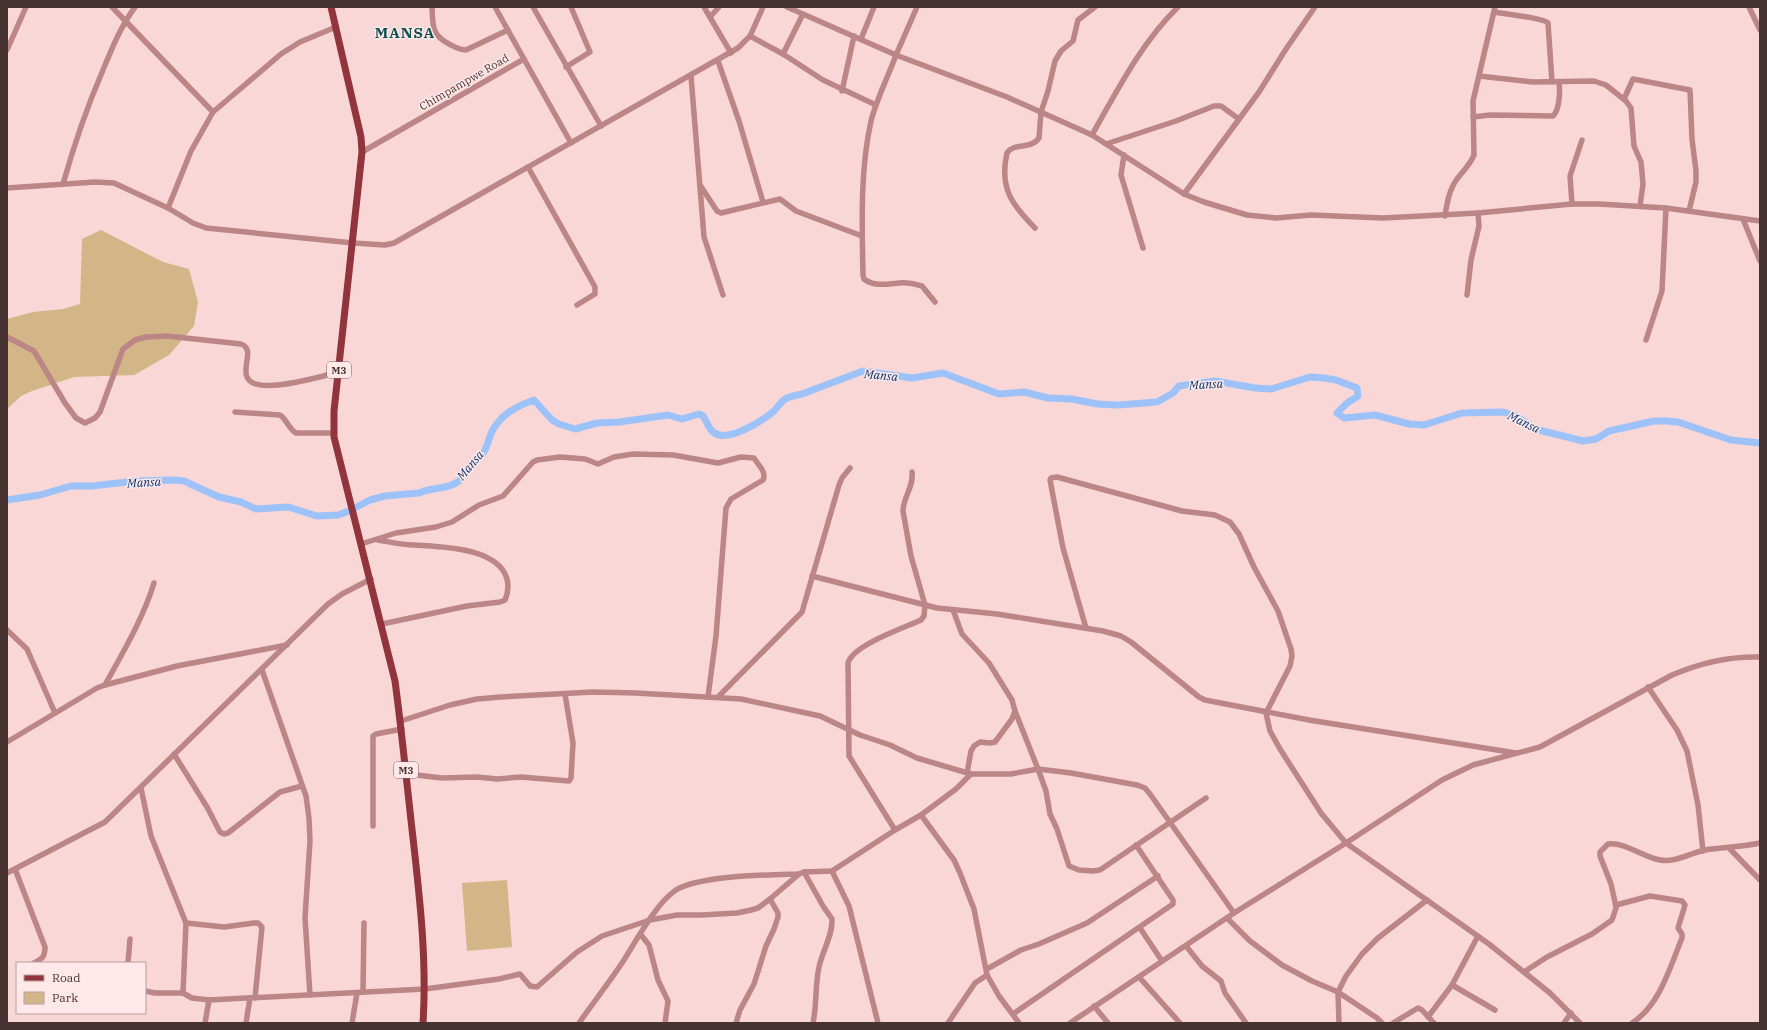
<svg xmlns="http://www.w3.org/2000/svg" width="1767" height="1030" viewBox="0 0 1767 1030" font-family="'IBM Plex Serif',serif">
  <rect width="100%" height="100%" fill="#f9d7d7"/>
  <!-- green -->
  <g fill="#d3b688">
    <path d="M101,230l62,32 26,7 9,33 -4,24 -25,29 -35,20 -60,2 -42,14 -11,5 -14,13v-90l26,-7 30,-3 17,-5 2,-65z"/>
    <path d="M507,880l5,67 -45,4 -5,-68z"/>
  </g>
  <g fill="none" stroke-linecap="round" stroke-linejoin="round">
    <!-- river -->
    <path stroke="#9dc2f9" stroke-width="7" d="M7,500l33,-5 31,-9h21l44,-5 39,-1 9,1 35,16 22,5 15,7 32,-2 29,9 21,-1 11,-4 21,-11 15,-4 34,-3c12,-6 29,-3 40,-12 5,-4 7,-10 11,-15 3,-5 8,-6 11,-10 5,-5 7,-14 9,-20 8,-20 24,-29 44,-36l18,20 7,4 16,5 22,-6 22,-1 49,-7 14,4 17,-5 4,2c4,5 5,12 10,16 14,12 49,-11 61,-21 4,-4 7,-10 13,-13 5,-2 9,-3 15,-4l61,-23 49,7 31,-5 56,21 25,-2 24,6 24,1 25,5 21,1 39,-3 16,-9 6,-7 36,-5 40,7 16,1 39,-12 14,1 12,2 21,8 1,8 -11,7 -10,10 7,5 31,-3 34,9 15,1 38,-12 41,-1 13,4 19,13 48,12 13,-2 13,-8 45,-10h12l12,1 53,18 29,3"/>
    <!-- minor -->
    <g stroke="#bc8586" stroke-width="5.5">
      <path d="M112,7l101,105 -22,39 -23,57"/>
      <path d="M432,7c1,19 -1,27 17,37 6,3 10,6 17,6l42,-20"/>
      <path d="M533,7l68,119"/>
      <path d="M704,7l27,46"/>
      <path d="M787,7l109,48 21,-48"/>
      <path d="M1749,7l11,23"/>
      <path d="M1494,12c10,2 50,6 54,11l4,59"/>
      <path d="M710,17l9,-10"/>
      <path d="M750,36l33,18 40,26 53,25"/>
      <path d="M861,39l13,-32"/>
      <path d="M7,50l19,-43"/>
      <path d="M783,54l20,-40"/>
      <path d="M524,59l47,84"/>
      <path d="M718,61l21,60 24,81"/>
      <path d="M566,67l24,-15 -19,-45"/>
      <path d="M691,76l13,161 19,58"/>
      <path d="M1479,76l54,6 61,-1 12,4 20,16 5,7 3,38 7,16 2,22 -3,22"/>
      <path d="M842,91l12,-55"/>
      <path d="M1624,99l9,-20 57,11 2,49 4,32v11l-7,29"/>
      <path d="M213,112l68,-58 19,-12 36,-15"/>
      <path d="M1473,117l17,-2 63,1c7,-7 7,-25 6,-34"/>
      <path d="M1092,135c25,-44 49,-92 86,-128"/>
      <path d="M1106,144l70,-23 38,-15h7l18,13"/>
      <path d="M362,152l162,-93 -29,-52"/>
      <path d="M1124,155l-3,20 22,73"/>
      <path d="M528,167l67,120v7l-18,11"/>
      <path d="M63,184c11,-39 24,-77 40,-114 9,-22 18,-44 32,-63"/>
      <path d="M700,185l17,26 4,2 59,-14 16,12 66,25"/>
      <path d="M7,188l88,-6 19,1 54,25 25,15 13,5 147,15 32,2 9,-2 344,-195 12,-12 13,-29"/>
      <path d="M1184,194l75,-102 27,-43 29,-42"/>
      <path d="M1572,204l-2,-28 12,-36"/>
      <path d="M1445,216c2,-13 4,-26 12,-37 6,-8 13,-14 17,-24l-1,-54 22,-94"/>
      <path d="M1743,219l17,42"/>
      <path d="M1035,228c-23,-23 -36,-40 -28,-75 7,-11 24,-3 32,-15l2,-26 7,-21 7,-30 6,-10 12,-10 5,-21 17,-13"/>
      <path d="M1467,295l4,-35 8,-34 -1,-13"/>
      <path d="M935,302l-13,-16c-7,-2 -16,-4 -23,-3 -11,1 -25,4 -35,-4l-1,-4c-1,-51 -3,-104 8,-154 6,-23 17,-44 25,-66l111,42 65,29 20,9 92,59 20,8 43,13 29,3 35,-3 72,3 95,-5 94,-9h27l67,4 94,13"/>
      <path d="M7,337l27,14 31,52 11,15 9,5 10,-5 5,-6 23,-63 12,-9 11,-3 21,-1 74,8c14,5 1,22 6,33 8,20 74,-1 92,-5"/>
      <path d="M1646,340l16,-49 4,-83"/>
      <path d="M235,412l45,3c7,5 9,14 16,18h38"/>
      <path d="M378,540c12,2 24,5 36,5 27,2 84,2 93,34 2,8 1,14 -2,21l-5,2 -33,4 -85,18"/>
      <path d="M361,544l35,-11 40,-6 16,-5 27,-17 24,-9 30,-34 4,-2 23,-3 25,2 13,5 16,-7 19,-3 40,1 45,8 23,-6 13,1c4,7 13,14 9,22l-32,19 -5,9 -10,128 -8,61"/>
      <path d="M812,576l125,32 60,6 106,17 18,5 10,6 68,55 6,3 104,20 207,33"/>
      <path d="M953,610l9,24 27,29 23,37 3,11 -3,8 -17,23 -5,1 -10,-1 -6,4 -3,5 -4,22"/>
      <path d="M1086,628l-23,-80 -13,-68 1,-2 6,-1 125,34 33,4 15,7 9,12 15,33 24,44 13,38 1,7 -2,10 -24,47 4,18 10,18 41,64 25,30 143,101 61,49 30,30"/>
      <path d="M7,630l20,19 28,64"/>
      <path d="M262,670l44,126 3,22 1,23 -5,77 5,77"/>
      <path d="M105,685c18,-33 38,-66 49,-102"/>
      <path d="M1648,687l29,43 10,21 11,54 5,46"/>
      <path d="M718,697l84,-85 37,-127 3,-7 8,-10"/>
      <path d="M1015,711l23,58 8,22 4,23 7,15 12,37 10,4 14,1 7,-1 106,-72"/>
      <path d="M401,721l49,-16 27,-6 24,-2 92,-5 43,1 105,6 79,17 40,19 30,10 27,13 54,16h40l27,-5 33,4 66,12 8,3 5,6 84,119"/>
      <path d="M7,742l90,-54 8,-3 72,-19 110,-21"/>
      <path d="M174,754l33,53 13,25 4,2 4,-1 52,-41 22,-6"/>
      <path d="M407,774l35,4 35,-1 20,2 24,-2 48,4 2,-3 2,-35 -8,-49"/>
      <path d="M141,788l10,48 35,87 -3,70 9,5 17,2 216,-11 74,-10 21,-5 10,12 7,1 40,-35 25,-16 48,-16 27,-5h25l35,-2 14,-3 7,-2 12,-9 29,-25 5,-2 28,-1 63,-41 26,-15 35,-26 15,-15"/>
      <path d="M921,815l33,45 6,13 14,36 13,66 12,21 20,27"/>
      <path d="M373,826v-90l3,-2 26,-5"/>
      <path d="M895,830l-46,-74 -1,-93c5,-18 56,-35 73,-43l3,-4 1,-11 -14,-49 -8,-45c0,-14 11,-24 9,-39"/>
      <path d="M1729,848l31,32"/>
      <path d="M15,869l30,78c0,10 -3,12 -11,16"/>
      <path d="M832,871l17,35 29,117"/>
      <path d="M804,872l19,34 9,13c1,16 -10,33 -13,48 -4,18 -2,37 -6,56"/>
      <path d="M7,873l98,-51 223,-218 14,-10 29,-15"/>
      <path d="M1616,905l34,-9 32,5 3,4 -7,23 4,6v4c-12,29 -22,67 -50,85"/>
      <path d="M1227,918l23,23 32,24 30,16 26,11 39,26 5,5"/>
      <path d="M186,923l38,4 30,-4h4l4,4 -7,71"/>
      <path d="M1140,928l22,33"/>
      <path d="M641,935l8,10 9,35 10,21 -3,22"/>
      <path d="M1186,946l16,20 19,15 4,12 21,30"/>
      <path d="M128,963l2,-24"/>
      <path d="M987,969l34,-19 18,-6 48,-21 71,-47"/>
      <path d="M1524,972l23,-15 45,-23 20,-14 4,-12 -1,-6 -4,-18 -11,-28v-4l8,-8c18,-2 34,13 52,16 15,3 30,-7 45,-10 18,-3 37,-3 55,-7"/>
      <path d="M1139,977l41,46"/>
      <path d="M1452,985l43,25"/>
      <path d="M145,991l10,2h28"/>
      <path d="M363,992l1,-69"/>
      <path d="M1094,1006l14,17"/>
      <path d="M1013,1014l160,-110v-4l-37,-55"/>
      <path d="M1428,1017l24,-32 26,-49"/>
      <path d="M205,1023l4,-23"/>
      <path d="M246,1023l4,-25"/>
      <path d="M352,1023l5,-30"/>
      <path d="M579,1023c14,-20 29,-39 43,-60 13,-20 34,-60 54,-73 24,-15 93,-15 123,-16"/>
      <path d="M736,1023l4,-13 14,-26 12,-38 8,-17 4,-12v-4l-8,-14"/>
      <path d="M948,1023l27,-40 12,-8"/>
      <path d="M1070,1023l164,-110 112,-70 96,-63 31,-15 67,-18 132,-72c28,-12 57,-19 88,-18"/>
      <path d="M1339,1023l-1,-31 8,-16 16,-22 16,-16 49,-38"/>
      <path d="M1393,1023l25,-15 4,2 12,13"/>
      <path d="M1564,1023l7,-10"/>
    </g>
    <!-- major -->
    <path stroke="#92343c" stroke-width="7" d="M331,7l30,130 1,15 -28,259v26l61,244c7,52 12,105 18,157 7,62 14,123 10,185"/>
  </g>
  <g text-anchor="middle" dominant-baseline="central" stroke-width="3" stroke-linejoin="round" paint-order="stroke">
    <!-- shield labels -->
    <g fill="#ffe8e7" stroke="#7f6969" stroke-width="1">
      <rect x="327" y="362" width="24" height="16" rx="3"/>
      <rect x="394" y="762" width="24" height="16" rx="3"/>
    </g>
    <g font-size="10" font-weight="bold" fill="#483333">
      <text x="339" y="370">M3</text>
      <text x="406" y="770">M3</text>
    </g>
    <!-- street labels -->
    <g font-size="11" fill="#483333" stroke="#ffe8e7">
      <text transform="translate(464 82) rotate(-30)">Chimpampwe Road</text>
    </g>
    <!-- water labels -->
    <g font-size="12" font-style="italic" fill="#063373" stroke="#ffe8e7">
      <text transform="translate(881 375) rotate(5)">Mansa</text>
      <text transform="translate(1206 384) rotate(-3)">Mansa</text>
      <text transform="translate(1524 422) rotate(26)">Mansa</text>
      <text transform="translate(470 465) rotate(-50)">Mansa</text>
      <text transform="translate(144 482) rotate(-3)">Mansa</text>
    </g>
    <!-- district labels -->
    <g font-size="15" font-weight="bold" letter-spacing="1" fill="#0f4e50" stroke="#ffe8e7">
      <text x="405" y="32">MANSA</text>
    </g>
  </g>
  <!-- border -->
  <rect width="1767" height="1030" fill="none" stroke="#483333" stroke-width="16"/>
  <!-- legend -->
  <rect x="16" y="962" width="130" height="52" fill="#ffe8e7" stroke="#b6a09f"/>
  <rect x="24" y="975" width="20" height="6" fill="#92343c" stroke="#b6a09f"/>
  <text x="52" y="982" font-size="12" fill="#483333">Road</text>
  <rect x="24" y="992" width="20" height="12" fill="#d3b688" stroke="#b6a09f"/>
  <text x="52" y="1002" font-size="12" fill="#483333">Park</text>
</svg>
